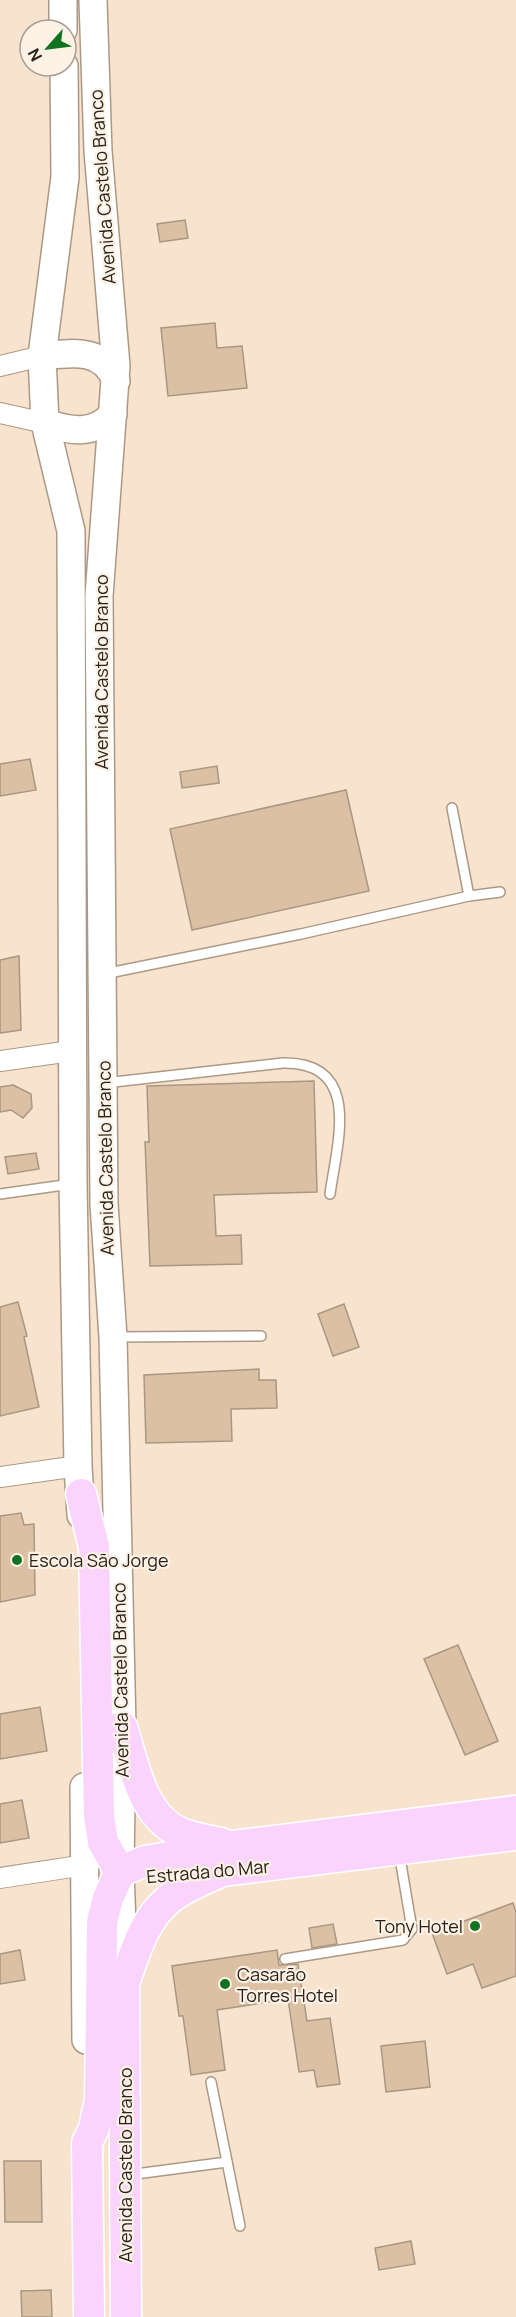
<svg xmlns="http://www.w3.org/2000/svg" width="516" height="2317" viewBox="0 0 516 2317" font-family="Manrope,sans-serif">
  <rect width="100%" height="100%" fill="#f7e3ce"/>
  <!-- building -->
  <g fill="#dbc0a3" stroke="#a99783" stroke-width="1.5">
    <path d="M185,220l3,18 -28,4 -3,-18z"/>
    <path d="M215,323l2,25 25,-2 5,42 -79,8 -7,-68z"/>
    <path d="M30,759l6,31 -36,6v-32z"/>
    <path d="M217,766l2,17 -37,5 -2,-16z"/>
    <path d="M346,790l23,101 -177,39 -22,-101z"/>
    <path d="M19,956l2,74 -21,3v-73z"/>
    <path d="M314,1081l3,111 -103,3 2,41 25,-1 1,29 -92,2 -5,-124h4l-2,-56z"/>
    <path d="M13,1085l18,9 1,14 -9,10 -12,-8 -11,2v-25z"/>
    <path d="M36,1153l3,16 -31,5 -3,-17z"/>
    <path d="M18,1302l9,34 -3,1 15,70 -39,9v-109z"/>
    <path d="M344,1304l15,43 -26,9 -15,-42z"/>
    <path d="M259,1369v11h17l1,28 -46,1 1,32 -86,2 -2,-68z"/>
    <path d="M21,1513l3,12 10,-1 1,71 -35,7v-86z"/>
    <path d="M458,1645l40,96 -33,14 -41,-96z"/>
    <path d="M40,1707l7,44 -47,8v-45z"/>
    <path d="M22,1800l7,38 -29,5v-39z"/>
    <path d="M513,1903l3,9v64l-34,12 -9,-24 -26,10 -15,-41z"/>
    <path d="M333,1924l4,20 -25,4 -3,-20z"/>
    <path d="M20,1950l5,30 -25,4v-30z"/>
    <path d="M277,1950l2,15 19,-1 9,57 23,-3 10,66 -23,3 -3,-17 -15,2 -11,-73 -71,11 8,60 -34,5 -8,-59h-4l-7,-50z"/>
    <path d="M425,2041l5,46 -44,5 -5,-46z"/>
    <path d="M4,2161h37l1,61h-37z"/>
    <path d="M411,2241l4,23 -36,6 -4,-22z"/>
    <path d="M51,2290l1,27h-30l-1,-26z"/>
  </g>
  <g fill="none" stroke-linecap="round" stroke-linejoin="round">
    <!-- lane casing -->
    <g stroke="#ac9985" stroke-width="12">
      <g id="lane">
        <path d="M452,808l17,88"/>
        <path d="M104,974l197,-40 168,-38 31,-4"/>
        <path d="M105,1083l178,-20c80,-1 54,80 47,131"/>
        <path d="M0,1194l71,-10"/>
        <path d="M115,1337l146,-1"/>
        <path d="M285,1959l118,-19 9,-11 -13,-77"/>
        <path d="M211,2082l29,144"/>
        <path d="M128,2175l99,-13"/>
      </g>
    </g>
    <!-- street casing -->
    <g stroke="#ac9985" stroke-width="22">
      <g id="street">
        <path d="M0,366l42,-10"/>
        <path d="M0,413l45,10"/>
        <path d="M0,1061l71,-10"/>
        <path d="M0,1477l78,-11"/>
        <path d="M0,1878l85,-13"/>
      </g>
    </g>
    <!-- secondary casing -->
    <g stroke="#ac9985" stroke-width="30">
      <g id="secondary">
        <path d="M63,0v30"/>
        <path d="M93,0l5,151 18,215 -17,230 5,608 9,133 9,390 -2,145 4,105"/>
        <path d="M64,66l1,111 -23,179 3,67 26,108 2,653 5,282 3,49"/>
        <path d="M42,356c29,-3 62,-9 74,25"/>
        <path d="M45,423c26,8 48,13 68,-9"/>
        <path d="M84,1787l2,253"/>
      </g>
    </g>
    <!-- primary casing -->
    <g stroke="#fff" stroke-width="33">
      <g id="primary">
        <path d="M81,1494l13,53 5,269 4,26 17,30"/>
        <path d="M122,1727c12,37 19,89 59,106 12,5 27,7 40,10"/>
        <path d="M120,1872l25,-11 88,-15 283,-35"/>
        <path d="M198,1874l318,-39"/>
        <path d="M89,2317l-2,-174 7,-15 6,-28 2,-178 6,-24 12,-26"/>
        <path d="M126,2317l-2,-334c11,-30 19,-62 44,-83 14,-12 33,-19 50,-27"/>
      </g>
    </g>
    <!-- lane -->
    <use href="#lane" stroke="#fff" stroke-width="9"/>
    <!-- street -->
    <use href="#street" stroke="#fff" stroke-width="20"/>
    <!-- secondary -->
    <use href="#secondary" stroke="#fff" stroke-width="27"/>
    <!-- primary -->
    <use href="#primary" stroke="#fad4fd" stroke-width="30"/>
  </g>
  <!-- markers -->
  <g fill="#117222" stroke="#fef1e5" stroke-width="2">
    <circle cx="17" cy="1560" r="6"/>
    <circle cx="475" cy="1926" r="6"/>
    <circle cx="225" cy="1984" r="6"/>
  </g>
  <g text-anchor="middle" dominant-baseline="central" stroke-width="4.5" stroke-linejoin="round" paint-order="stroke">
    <!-- street labels -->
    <g font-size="18" fill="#29221a" stroke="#fef1e5">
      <text transform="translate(102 187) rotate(-94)">Avenida Castelo Branco</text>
      <text transform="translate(101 672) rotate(-90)">Avenida Castelo Branco</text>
      <text transform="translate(105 1158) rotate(-91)">Avenida Castelo Branco</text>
      <text transform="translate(120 1680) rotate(-91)">Avenida Castelo Branco</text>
      <text transform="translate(208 1871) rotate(-5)">Estrada do Mar</text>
      <text transform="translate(125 2165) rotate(-90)">Avenida Castelo Branco</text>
    </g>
    <!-- poi labels -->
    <g font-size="18" fill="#29221a" stroke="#fef1e5" text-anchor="start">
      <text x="29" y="1560">Escola São Jorge</text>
      <text x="463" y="1926" text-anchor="end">Tony Hotel</text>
      <text x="237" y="1974">Casarão<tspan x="237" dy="21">Torres Hotel</tspan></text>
    </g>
  </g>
  <!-- north arrow -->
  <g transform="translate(48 48) rotate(242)"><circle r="28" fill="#fef1e5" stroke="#a99e94" stroke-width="1.5"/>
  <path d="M0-4.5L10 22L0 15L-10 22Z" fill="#117222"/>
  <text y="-9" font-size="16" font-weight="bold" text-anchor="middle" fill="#29221a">N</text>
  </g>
</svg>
